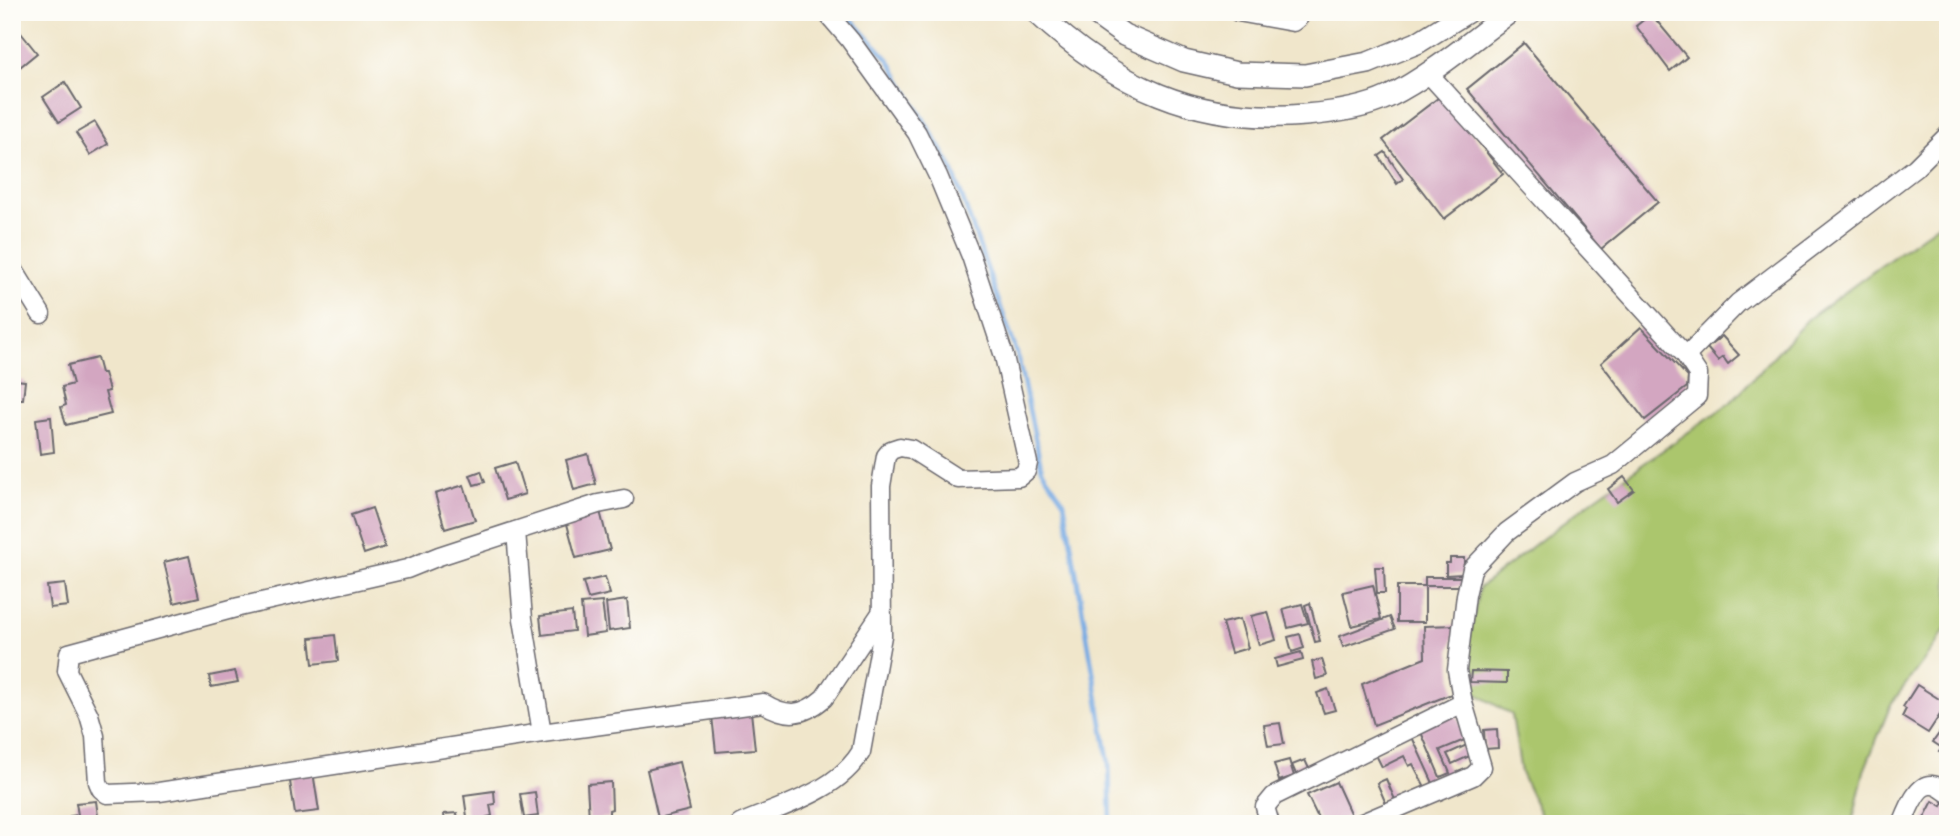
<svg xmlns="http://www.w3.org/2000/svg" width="1960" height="836" viewBox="0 0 1960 836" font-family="Alegreya,serif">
  <rect width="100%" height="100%" fill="#fdfcf7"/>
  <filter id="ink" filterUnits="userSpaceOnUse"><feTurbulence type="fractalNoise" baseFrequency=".0143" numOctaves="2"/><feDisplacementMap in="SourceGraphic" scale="14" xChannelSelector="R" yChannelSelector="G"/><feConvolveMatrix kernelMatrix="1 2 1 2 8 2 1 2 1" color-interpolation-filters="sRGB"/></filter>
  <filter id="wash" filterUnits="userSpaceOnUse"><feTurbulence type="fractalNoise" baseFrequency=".00686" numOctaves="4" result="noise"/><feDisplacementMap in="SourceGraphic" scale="28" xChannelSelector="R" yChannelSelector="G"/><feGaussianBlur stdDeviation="1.57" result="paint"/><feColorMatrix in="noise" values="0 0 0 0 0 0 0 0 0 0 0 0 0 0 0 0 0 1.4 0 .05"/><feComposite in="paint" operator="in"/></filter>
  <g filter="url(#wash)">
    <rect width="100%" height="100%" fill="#f0e6cb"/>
    <!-- green -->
    <path fill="#abc66d" stroke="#667454" stroke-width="2" d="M1948,217v408l-12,19 -45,60 -27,67 -12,53h-307l-24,-51 -9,-58 -43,-26 -5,-21 15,-80 116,-90 136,-96 77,-83z"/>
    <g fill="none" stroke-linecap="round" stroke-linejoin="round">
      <!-- stream -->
      <path stroke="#77aae3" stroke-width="4.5" d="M845,12l44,48 62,106 66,187 25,117 22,32 45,262 2,60"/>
    </g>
    <g id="blocks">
      <!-- building -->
      <g fill="#d3a6c1">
        <path d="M1651,14l36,43 -17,14 -34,-45z"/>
        <path d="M17,28l20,25 -22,18 -3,-4v-35z"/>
        <path d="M1524,43l134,159 -57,47 -134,-160z"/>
        <path d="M65,82l16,26 -22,14 -16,-25z"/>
        <path d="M1442,95l61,79 -59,45 -61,-79z"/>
        <path d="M95,122l13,22 -18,11 -14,-22z"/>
        <path d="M1385,152l18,27 -6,5 -18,-28z"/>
        <path d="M1641,327l47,50 -1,10 -42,33 -44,-57z"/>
        <path d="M1722,336l17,19 -11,9 -5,-7 -5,4 -11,-13z"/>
        <path d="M97,358l4,15h3l5,18 -4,1 6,22 -45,11 -5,-18 5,-2 -4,-18 11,-3 -5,-19z"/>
        <path d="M15,380l10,1 -2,18h-10z"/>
        <path d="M51,417l3,35 -14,2 -4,-35z"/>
        <path d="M588,454l8,30 -22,6 -8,-30z"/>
        <path d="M515,462l10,32 -20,6 -10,-32z"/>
        <path d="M481,471l4,11 -11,3 -4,-10z"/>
        <path d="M1624,477l10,13 -17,12 -9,-13z"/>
        <path d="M464,485l11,35 -30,9 -10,-35z"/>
        <path d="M372,508l13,39 -21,7 -13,-39z"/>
        <path d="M600,511l10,39 -34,8 -10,-38z"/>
        <path d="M189,556l10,41 -25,6 -10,-41z"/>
        <path d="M1450,558h14v16l-18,1v-12h4z"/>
        <path d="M1375,567h9l1,26h-8z"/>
        <path d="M605,577l5,17 -22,5 -5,-17z"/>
        <rect x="1425" y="577" width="37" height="9"/>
        <path d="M65,584l3,22 -18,2 -3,-22z"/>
        <path d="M1373,585l8,34 -29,7 -9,-34z"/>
        <rect x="1397" y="586" width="28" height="36"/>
        <path d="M627,600l3,28 -21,3 -3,-28z"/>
        <path d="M602,602l4,31 -22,3 -3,-32z"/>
        <path d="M1310,603l10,38 -5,1 -10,-37z"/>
        <path d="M1302,604l6,19 -20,5 -5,-19z"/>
        <path d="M572,612l2,19 -32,4 -2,-19z"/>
        <path d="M1268,612l8,28 -17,5 -8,-29z"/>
        <path d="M1390,617l5,12 -52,18 -3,-11z"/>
        <path d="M1240,619l8,29 -17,5 -9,-30z"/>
        <path d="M1457,625l-7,26 4,42 -80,32 -12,-41 63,-26 -1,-32z"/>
        <path d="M1300,634l4,14 -12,4 -4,-15z"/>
        <path d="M335,635l3,26 -25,3 -3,-26z"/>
        <path d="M1301,652l2,8 -26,7 -2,-8z"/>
        <path d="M1322,659l5,17 -11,3 -4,-17z"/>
        <path d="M235,671l3,11 -27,5 -2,-11z"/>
        <path d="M1471,671l36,1v11l-37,-1z"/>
        <path d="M1917,685l30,19 -19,29 -26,-16 4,-8 -3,-2z"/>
        <path d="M1328,689l7,21 -11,3 -7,-20z"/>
        <path d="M1454,710l13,29 -27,11 10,23 -10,4 -22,-52z"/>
        <path d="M751,712l4,37 -39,3 -4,-36z"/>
        <path d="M1948,721v36l-9,-5 3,-4 -9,-6z"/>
        <path d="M1280,723l4,21 -16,2 -4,-21z"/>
        <path d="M1497,729l1,19 -13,1 -1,-19z"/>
        <path d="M1412,737l21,46 -8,4 -12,-23 -4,2 -5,-10 -22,11 -6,-12z"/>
        <path d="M1469,744l5,10 -22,10 -5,-10z"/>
        <path d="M1289,760l5,16 -15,5 -5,-17z"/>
        <path d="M1305,760l6,13 -13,6 -6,-14z"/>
        <path d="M679,762l11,48 -32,8 -11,-48z"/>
        <path d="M313,772l6,39 -24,3 -6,-39z"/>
        <path d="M1386,779l10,23 -9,4 -10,-23z"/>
        <path d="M611,782l1,27 -3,1v8l-20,1 -2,-35z"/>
        <path d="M1336,782l15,33 -19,9h-11l-14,-29z"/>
        <path d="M494,791l1,13 -5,1 2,11 -5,1 1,7h-20l-4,-29z"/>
        <path d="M535,792l3,24 -14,2 -4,-24z"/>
        <path d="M96,801l3,23h-28l-1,-8 8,-1 -2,-12z"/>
        <path d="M1933,801l9,5 2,-4 4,2v20h-27z"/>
        <path d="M457,813l1,6h4l1,5h-18l-1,-10z"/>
      </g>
    </g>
  </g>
  <g filter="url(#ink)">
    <use href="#blocks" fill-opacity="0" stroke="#6a676d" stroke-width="2"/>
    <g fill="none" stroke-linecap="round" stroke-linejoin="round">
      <!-- minor casing -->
      <g stroke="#6a676d" stroke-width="21">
        <g id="minor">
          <path d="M1238,12l55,10 6,-5 2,-5"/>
          <path d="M12,267l29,47"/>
          <path d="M1686,356l52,-53 177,-135 33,-33"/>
          <path d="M624,499l-26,5 -159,52 -32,13 -168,38 -170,46 -2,18 22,44 6,21 3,46 3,7 6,5 52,-2 383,-59 221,-30c23,14 39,14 61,-5l57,-85"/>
          <path d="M516,531l7,88 19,114"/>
          <path d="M740,824c41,-18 97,-32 121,-72l21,-116 -1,-150 5,-30 5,-6 9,-3 11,2 47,30 61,-2 7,-6 2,-8 -24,-107 -33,-100 -33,-80 -21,-43 -67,-93 -24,-28"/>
          <path d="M1270,824l-5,-17 9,-11 189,-93"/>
          <path d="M1360,824l113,-48 9,-9 -19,-64 -6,-33 9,-75 6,-26 35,-37 68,-50 38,-17 84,-69 1,-22 -12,-18 -258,-283"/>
          <path d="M1902,824c5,-12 15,-41 30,-39 6,0 11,5 16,8"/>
        </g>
      </g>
      <!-- major casing -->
      <g stroke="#6a676d" stroke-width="24">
        <g id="major">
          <path d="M1036,12c79,74 160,112 269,103 25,-2 60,-7 83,-18 44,-22 83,-56 122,-85"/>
          <path d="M1092,12l32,23 60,26 53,12 68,2 63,-12 49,-20 50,-31"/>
        </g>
      </g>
      <!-- minor -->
      <use href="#minor" stroke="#fff" stroke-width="18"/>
      <!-- major -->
      <use href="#major" stroke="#fff" stroke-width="21"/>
    </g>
  </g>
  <!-- margin -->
  <rect width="1960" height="836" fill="none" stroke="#fdfcf7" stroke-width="42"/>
</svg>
